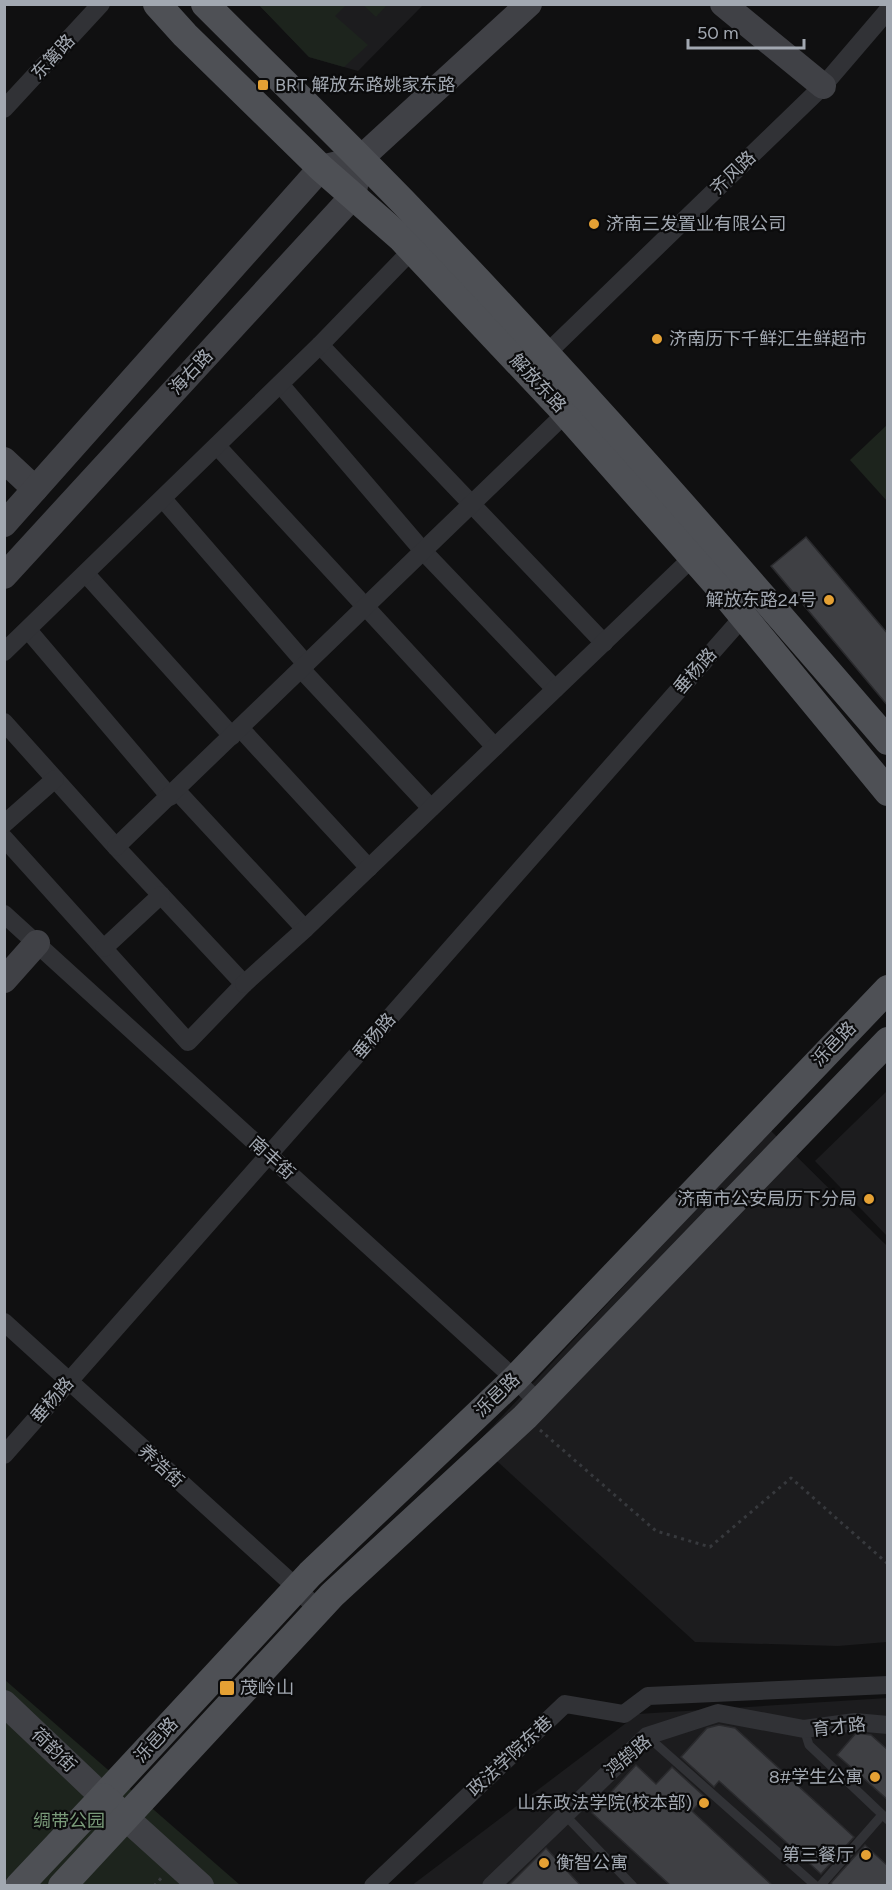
<svg xmlns="http://www.w3.org/2000/svg" width="892" height="1890" viewBox="0 0 892 1890" font-family="Figtree,'Noto Sans SC',sans-serif">
  <rect width="100%" height="100%" fill="#101011"/>
  <!-- built -->
  <g fill="#1c1c1e">
    <path d="M259,5h164l-65,66 -49,-14z"/>
    <path d="M887,1091v145l-72,-75z"/>
    <path d="M770,1130l117,116v396l-49,4 -143,-4 -218,-199z"/>
    <path d="M887,1698v187l-476,1 227,-172z"/>
  </g>
  <!-- green -->
  <g fill="#1d241d">
    <path d="M259,5h87l-11,11 33,29 -24,22 -35,-10z"/>
    <path d="M363,5h24l-11,12z"/>
    <path d="M887,425v76l-37,-41z"/>
    <path d="M5,1680l235,205h-235z"/>
  </g>
  <!-- building -->
  <g fill="#3f4044" stroke="#2a2a2d" stroke-width="1.5">
    <path d="M806,537l82,97v72l-117,-140z"/>
    <path d="M719,1725l16,3 119,109 -33,37 -102,-93 -5,6 -33,-30 26,-29z"/>
    <path d="M856,1733l15,2 17,15v50l-51,-45z"/>
    <path d="M636,1765l20,19 16,-17 33,30 -13,14 81,75h-102l-79,-73z"/>
    <path d="M865,1845l23,21v20h-55l-2,-3z"/>
    <path d="M546,1848l35,38h-73z"/>
  </g>
  <g fill="none" stroke-linecap="round" stroke-linejoin="round">
    <!-- path -->
    <g stroke="#37393d" stroke-width="3" stroke-dasharray="3 4.5" stroke-linecap="butt">
      <path d="M540,1430l116,101 54,16 81,-69 97,86"/>
      <path d="M154,1886l9,-10"/>
    </g>
    <!-- lane -->
    <g stroke="#313236" stroke-width="9">
      <path d="M804,1729l5,16 79,75"/>
      <path d="M647,1736l169,150"/>
      <path d="M564,1814l69,72"/>
      <path d="M820,1886l62,-71"/>
    </g>
    <!-- street -->
    <g stroke="#313236" stroke-width="18">
      <path d="M4,109l97,-105"/>
      <path d="M320,345l284,298"/>
      <path d="M545,355l278,-269 65,-76"/>
      <path d="M280,384l143,167 132,138"/>
      <path d="M217,446l278,301"/>
      <path d="M163,499l143,165"/>
      <path d="M86,574l146,162"/>
      <path d="M28,630l142,167"/>
      <path d="M4,652l316,-307 92,-95"/>
      <path d="M301,669l130,139"/>
      <path d="M4,722l112,125 128,137 -56,58 -184,-204"/>
      <path d="M240,728l129,140"/>
      <path d="M177,791l128,138"/>
      <path d="M4,824l51,-45"/>
      <path d="M116,847l450,-434"/>
      <path d="M4,914l511,465 24,24"/>
      <path d="M104,948l57,-53"/>
      <path d="M244,984l61,-55 387,-371"/>
      <path d="M4,1322l293,266 21,22"/>
      <path d="M4,1455l739,-838"/>
      <path d="M373,1886l192,-182 59,10 24,-18 240,-11"/>
      <path d="M491,1886l156,-150 71,-23 86,16 51,-7 33,3"/>
    </g>
    <!-- secondary -->
    <g stroke="#404146" stroke-width="26">
      <path d="M723,4l100,82"/>
      <path d="M4,460l31,29"/>
      <path d="M4,524l317,-356 39,-9 169,-155"/>
      <path d="M4,576l349,-380 4,-21"/>
      <path d="M4,980l33,-37"/>
      <path d="M4,1703l99,94"/>
      <path d="M126,1818l75,68"/>
    </g>
    <!-- primary -->
    <g stroke="#4e5055" stroke-width="28">
      <path d="M157,4l28,31 136,133 80,70 160,170 158,179 169,205"/>
      <path d="M205,4c68,68 137,135 204,204 166,172 323,352 479,533"/>
      <path d="M103,1797l207,-223 205,-195 373,-390"/>
      <path d="M19,1886l84,-89 15,14"/>
      <path d="M62,1886l270,-291 193,-178 363,-376"/>
    </g>
  </g>
  <!-- markers -->
  <g fill="#e5a134" stroke="#0b0b0c" stroke-width="2">
    <rect x="257" y="79" width="12" height="12" rx="3"/>
    <circle cx="594" cy="224" r="6"/>
    <circle cx="657" cy="339" r="6"/>
    <circle cx="829" cy="600" r="6"/>
    <circle cx="869" cy="1199" r="6"/>
    <rect x="219" y="1680" width="16" height="16" rx="3"/>
    <circle cx="875" cy="1777" r="6"/>
    <circle cx="704" cy="1803" r="6"/>
    <circle cx="866" cy="1855" r="6"/>
    <circle cx="544" cy="1863" r="6"/>
  </g>
  <g text-anchor="middle" dominant-baseline="central" stroke-width="4.5" stroke-linejoin="round" paint-order="stroke">
    <!-- street labels -->
    <g font-size="18" fill="#a2a8b1" stroke="#0b0b0c">
      <text transform="translate(53 57) rotate(-47)">东篱路</text>
      <text transform="translate(733 173) rotate(-44)">齐风路</text>
      <text transform="translate(191 372) rotate(-47)">海右路</text>
      <text transform="translate(538 383) rotate(47)">解放东路</text>
      <text transform="translate(695 671) rotate(-49)">垂杨路</text>
      <text transform="translate(374 1036) rotate(-49)">垂杨路</text>
      <text transform="translate(834 1044) rotate(-46)">泺邑路</text>
      <text transform="translate(272 1158) rotate(42)">南丰街</text>
      <text transform="translate(497 1395) rotate(-44)">泺邑路</text>
      <text transform="translate(52 1400) rotate(-49)">垂杨路</text>
      <text transform="translate(161 1466) rotate(42)">养浩街</text>
      <text transform="translate(839 1727) rotate(-6)">育才路</text>
      <text transform="translate(156 1740) rotate(-47)">泺邑路</text>
      <text transform="translate(54 1750) rotate(44)">荷韵街</text>
      <text transform="translate(510 1756) rotate(-43)">政法学院东巷</text>
      <text transform="translate(628 1756) rotate(-40)">鸿鹄路</text>
    </g>
    <!-- poi labels -->
    <g font-size="18" fill="#a2a8b1" stroke="#0b0b0c" text-anchor="start">
      <text x="275" y="85">BRT 解放东路姚家东路</text>
      <text x="606" y="224">济南三发置业有限公司</text>
      <text x="669" y="339">济南历下千鲜汇生鲜超市</text>
      <text x="817" y="600" text-anchor="end">解放东路24号</text>
      <text x="857" y="1199" text-anchor="end">济南市公安局历下分局</text>
      <text x="240" y="1688">茂岭山</text>
      <text x="863" y="1777" text-anchor="end">8#学生公寓</text>
      <text x="692" y="1803" text-anchor="end">山东政法学院(校本部)</text>
      <text x="854" y="1855" text-anchor="end">第三餐厅</text>
      <text x="556" y="1863">衡智公寓</text>
    </g>
    <!-- park labels -->
    <g font-size="18" fill="#7a9b7a" stroke="#0b0b0c">
      <text x="69" y="1821">绸带公园</text>
    </g>
  </g>
  <!-- border -->
  <rect width="892" height="1890" fill="none" stroke="#a2a8b1" stroke-width="12"/>
  <!-- scale -->
  <path d="M688 39v9h116v-9" fill="none" stroke="#a2a8b1" stroke-width="3"/>
  <text x="697" y="39" font-size="18" fill="#a2a8b1" stroke="#0b0b0c" stroke-width="4.5" paint-order="stroke">50 m</text>
</svg>
